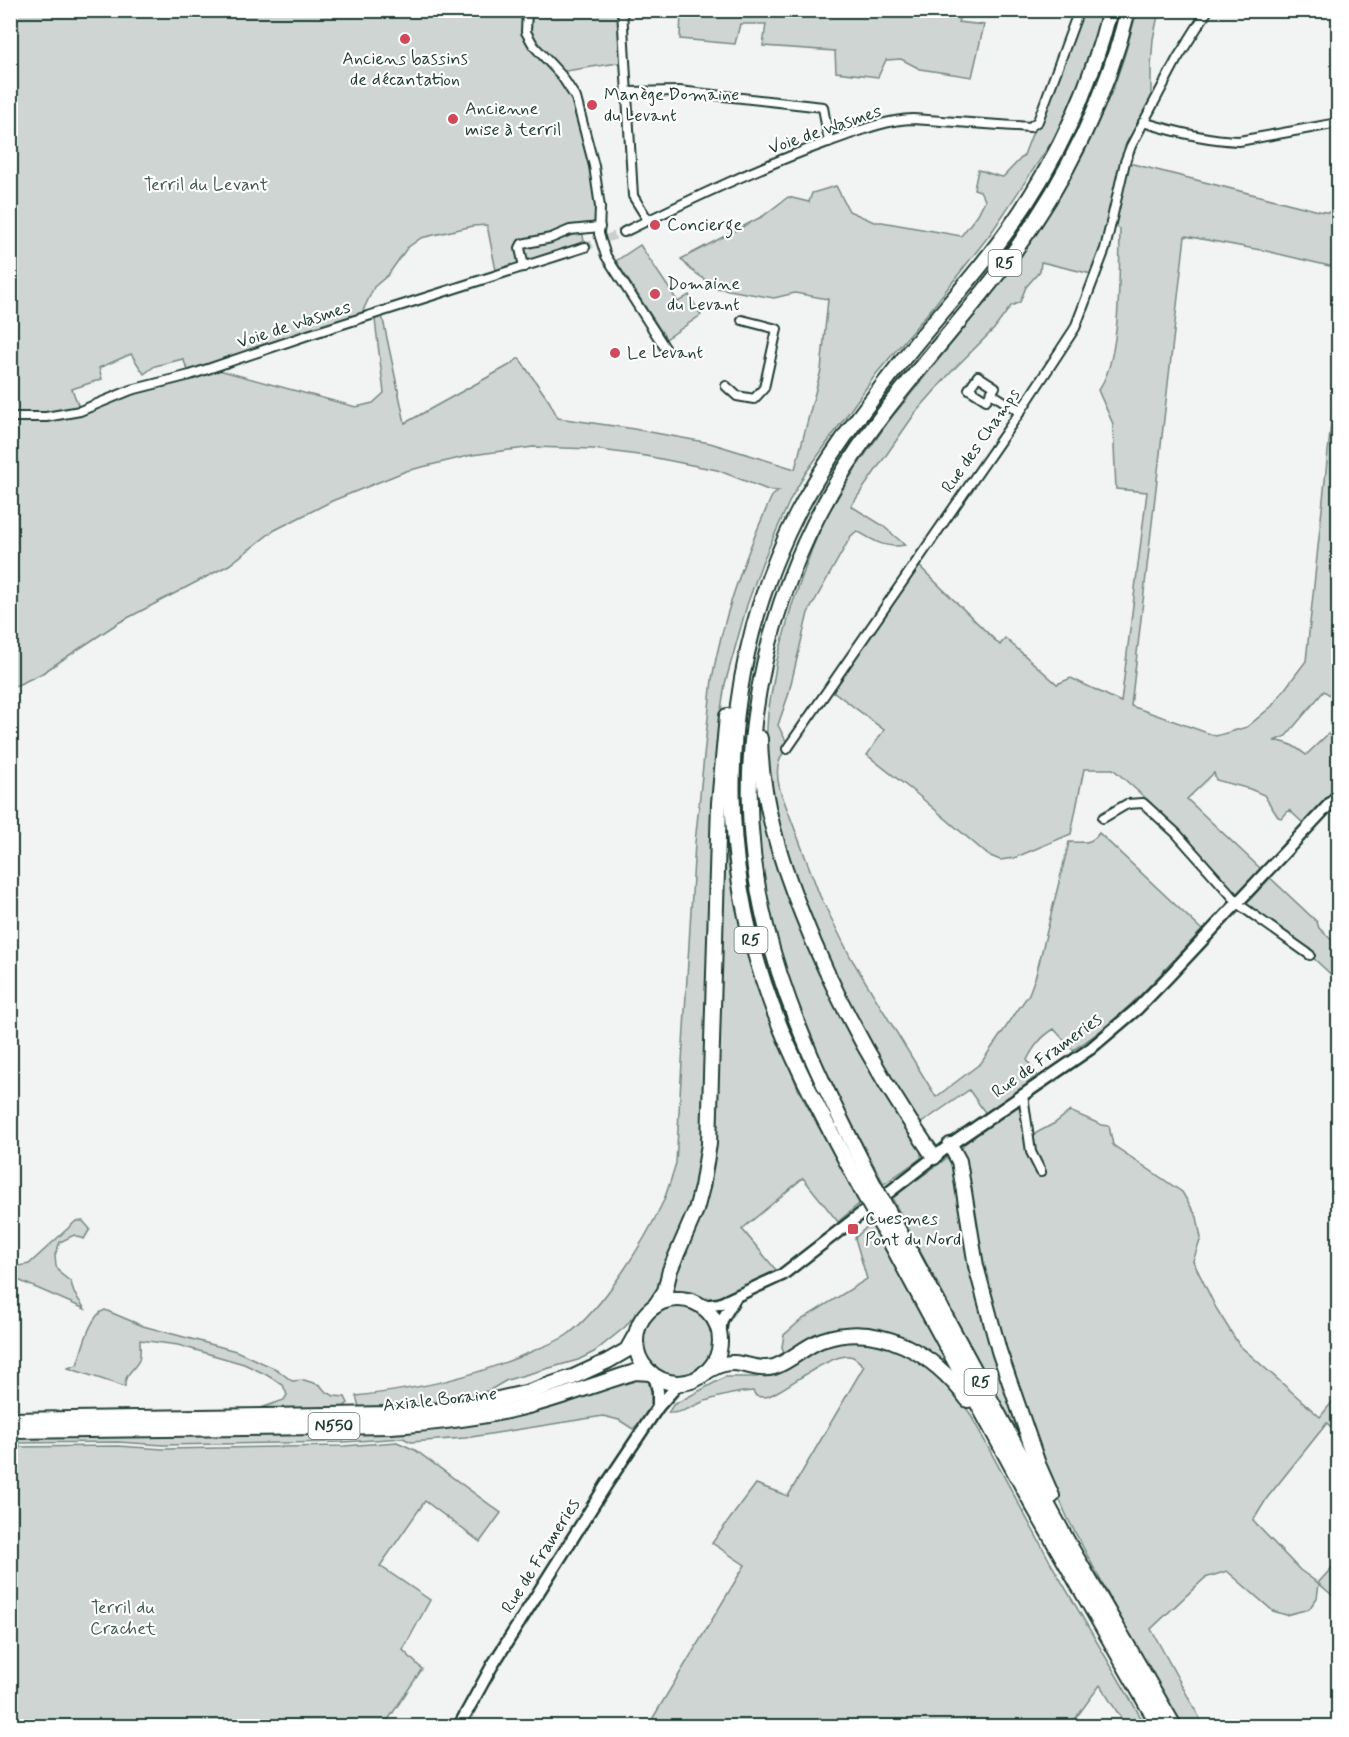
<svg xmlns="http://www.w3.org/2000/svg" width="1349" height="1737" viewBox="0 0 1349 1737" font-family="Mynerve,sans-serif">
  <rect width="100%" height="100%" fill="#f2f3f3"/>
  <filter id="ink" filterUnits="userSpaceOnUse"><feTurbulence type="fractalNoise" baseFrequency=".0167" numOctaves="2"/><feDisplacementMap in="SourceGraphic" scale="12" xChannelSelector="R" yChannelSelector="G"/><feConvolveMatrix kernelMatrix="1 2 1 2 8 2 1 2 1" color-interpolation-filters="sRGB"/></filter>
  <g filter="url(#ink)">
    <!-- green -->
    <g fill="#ced5d3" stroke="#768984" stroke-width="1.5" fill-rule="evenodd">
      <path d="M681,10h281l-4,12 26,3 -12,52 -52,-8 -19,-10 -15,1 -8,17 -42,-5 -1,-21 -72,-5 3,-22h-26l-5,20 -55,-5z"/>
      <path d="M10,11h611l3,51 -65,10 17,26 8,27 16,102 -18,3 3,17 -88,29 -10,-51 -14,1 -52,12 -14,10 -19,27 -14,12 -13,28 -150,53 145,39 17,-4 11,-10 -10,-81 7,-2 24,113 103,-57 11,-8 30,43 9,17 70,10 82,15 85,26 26,-99 7,-71 -33,-6 -21,5 -57,-10 -27,-19 -9,-10 82,-43 25,-19 21,5 3,-9 24,-7 13,25 25,11h8l79,14 17,-22 7,-14 -5,-9 -6,-2 4,-19c10,2 16,6 25,7l21,-22 55,-144h24l-23,70 -25,56 -64,96 -58,74 -57,67 -71,100 -14,24 -29,65 -15,42 -22,79 -8,52 -4,87 -8,306 -8,51 -13,47 -27,67 -15,12 -17,21 -31,25 -16,8 -71,20 -17,10 -35,10 -54,5 -42,2 -3,-11c67,-8 116,-18 177,-45 11,-5 24,-9 34,-16 35,-25 78,-94 96,-133 5,-12 9,-26 13,-39l19,-320 17,-164c11,-63 33,-124 60,-183l7,-5 -11,-1 -51,-20 -71,-14 -53,-7 -60,-2 -61,8 -66,16 -74,30 -59,30 -44,34 -111,58 -77,51 -30,14zM131,354l13,20 11,-8 28,-7 7,16 -110,35 -8,-21 30,-10 -3,-11z"/>
      <path d="M1137,11h22l-6,28 -2,28v41l-26,54 194,49 19,3v54l-72,-17 -81,-15 -54,470 85,30 31,-9 25,-21 34,-45 32,-304v344l-14,-10 -38,45 -12,5c13,0 22,6 32,14l22,-21h6l4,5v47l-35,37 -14,-13 -7,8 -4,-1 -14,-22 -14,-6 -34,-9 -2,-7 -27,26 130,123 2,6 19,18v35l-28,-26 -72,-55 -87,-91v-6l-38,-34h-29l-13,65 -57,24 -14,2 -12,-5 -70,-60 -51,-40 17,-25 -55,-42 86,-126 85,83 5,-7 52,46 14,-6 50,24 26,-210 -31,-3 -3,-65 -15,-34c24,-29 21,-122 22,-161l-8,-4 -16,50 -55,-13 -1,9 -14,16 -6,15 -9,4 -17,23 -41,41 -37,42 -65,94 31,19 23,20c-20,4 -31,-4 -48,-14l-6,5 -43,77 -20,83 -10,29 10,20c-11,16 -13,26 -8,45l40,106 31,62 85,139 45,-34 48,-69 7,-19 33,-133c13,0 22,3 30,-9l103,97c-40,42 -79,89 -129,120l-19,-21c-13,8 -20,17 -27,31l10,15 -48,43 -20,-28 -52,36 -62,-108 -38,-84 -33,-87 -10,-38 -8,-66 2,-30 9,-53 14,-52 21,-59 13,-31 30,-49 33,-47 102,-126 41,-55 22,-33 31,-55 29,-64 12,-35z"/>
      <path d="M640,245l38,57 11,-7 12,20 -35,24 -50,-78z"/>
      <path d="M756,779l49,154 116,214v11l-37,26c-52,-95 -100,-193 -120,-300 -6,-35 -7,-70 -8,-105z"/>
      <path d="M725,844l11,64 22,82 41,101 61,112 -22,19 -35,-44 -61,51 34,41 -62,33 -13,-2 -13,-5h-20l5,-20 26,-62 24,-368z"/>
      <path d="M1020,1102l9,35 26,-14 15,-12 32,14 7,1 4,19 69,47 15,25 4,21 -8,23 23,47 23,37 81,72 18,-22v40l-11,-12 -60,75 -14,23 47,49 18,13 20,-22v39l-19,-16 -2,14 -8,11 -23,6 -13,-4 -46,-40 -22,7 -54,51 53,97h-21l-49,-83 -66,-124 -37,-85 -45,-148 -24,-133 1,-8z"/>
      <path d="M947,1158l5,2 83,308 -143,-270z"/>
      <path d="M76,1221h7l7,8 -6,10 -10,-4 -14,7 -5,13 1,11 5,8 10,8 3,11 11,16 -74,-32v-12l8,1 10,-2z"/>
      <path d="M871,1223l84,149 -3,3 -78,-42 -89,22 -3,-8 2,-12 17,-15 66,-41 -12,-41z"/>
      <circle cx="678" cy="1340" r="36"/>
      <path d="M105,1310l38,16 93,25 40,18 16,12 12,-1 16,5 5,6 9,5 11,1 3,6 -6,5 -84,1 26,-9 3,-5 -4,-10 -18,-11 -21,-10 -66,-19 -38,-5c0,6 1,14 -1,20 -5,11 -15,13 -14,27l-57,-19 9,-3c5,-14 13,-51 28,-55z"/>
      <path d="M865,1340l28,6 41,24 19,20 16,22 84,155 93,159h-20l-26,-41 -30,41h-422l97,-161 -33,-22 44,-59 32,12 76,-130c-4,-3 -7,-7 -11,-9 -18,-8 -67,33 -84,39 -4,2 -9,1 -13,0l-3,-5c-16,1 -32,5 -48,10 -12,5 -24,13 -37,12l5,-8 52,-28h32l27,-10 30,-18 16,-5z"/>
      <path d="M636,1376l13,3c13,22 -2,35 -16,50l-14,-9 -16,-4 -138,22 -54,4 -8,-4 -60,4 -180,3 -45,-3 -107,1 -1,-12 403,-1z"/>
      <path d="M397,1442l18,8 86,63 -21,29 -55,-41 -45,65 50,34 -27,50 19,19 -38,57h-373v-279l107,-1 45,3 181,-3z"/>
    </g>
    <g fill="none" stroke-linecap="round" stroke-linejoin="round">
      <!-- minor-tunnel -->
      <path stroke="#c8cfcd" stroke-width="8" stroke-dasharray="8 4" stroke-linecap="butt" d="M585,247l39,-15"/>
      <!-- minor casing -->
      <g stroke="#1f3d34" stroke-width="12">
        <g id="minor">
          <path d="M527,10l-1,22 8,14 27,29 15,23 18,68 6,41 -1,27 7,22 61,95"/>
          <path d="M622,10l11,186 15,24"/>
          <path d="M628,92l51,-1 144,16 6,35"/>
          <path d="M1143,122c32,10 63,18 96,19l99,-18"/>
          <path d="M624,232c66,-32 132,-64 201,-89 30,-10 57,-23 88,-24l117,8 8,-6 41,-111"/>
          <path d="M524,267l-4,-19 2,-4 29,-6 19,-8 30,-3"/>
          <path d="M726,386l11,10 17,3 10,-11 13,-59 -35,-9"/>
          <path d="M991,393l-5,7 -17,-11 9,-13 17,11 -4,6 29,19"/>
          <path d="M10,417h36l34,-6 51,-21 59,-15 118,-40 277,-88"/>
          <path d="M787,749l233,-337 55,-84 30,-79 20,-87 6,-16 46,-87 31,-49"/>
          <path d="M1103,818l24,-14 16,-1 33,30 65,73 69,49"/>
          <path d="M1023,1095l8,57 10,20"/>
        </g>
      </g>
      <!-- secondary casing -->
      <g stroke="#1f3d34" stroke-width="15">
        <g id="secondary">
          <path d="M701,1306l18,-2 63,-29 168,-130 140,-96 47,-40 32,-33 169,-181"/>
          <path d="M719,1338l3,-18 13,-22"/>
          <path d="M654,1375l4,16v16"/>
          <path d="M459,1726l33,-60 116,-184 50,-75 18,-20 10,-6"/>
        </g>
      </g>
      <!-- trunk casing -->
      <g stroke="#1f3d34" stroke-width="18">
        <g id="trunk">
          <circle cx="678" cy="1341" r="42"/>
          <path d="M10,1420l382,-6 59,-4 78,-18 44,-15 35,-16 19,-11 9,-16"/>
          <path d="M10,1431l381,-5c45,-3 90,-8 133,-19 38,-9 74,-24 111,-35l16,1"/>
        </g>
      </g>
      <!-- motorway casing -->
      <g stroke="#1f3d34" stroke-width="18">
        <g id="motorway">
          <path d="M760,738c1,61 19,119 42,176 34,87 79,167 132,243"/>
          <path d="M950,1145l9,16 17,105 23,85 39,113 14,32"/>
          <path d="M874,1185c-43,-83 -86,-168 -108,-259 -43,-175 2,-358 109,-501 39,-53 84,-101 124,-153 60,-78 105,-165 129,-262"/>
          <path d="M863,1193c-32,-62 -68,-124 -92,-190 -58,-157 -51,-336 25,-487 29,-57 68,-107 108,-158 34,-43 72,-83 104,-128 47,-66 82,-140 102,-220"/>
          <path d="M892,1218l178,328 104,180"/>
          <path d="M881,1225l151,279 127,222"/>
          <path d="M655,1306l10,-15 5,-21 26,-60 6,-23 7,-43 10,-341 8,-87"/>
          <path d="M704,1373c9,-5 19,-11 30,-10 14,1 26,8 40,4 17,-6 31,-21 48,-27 58,-20 113,15 146,60"/>
        </g>
      </g>
      <!-- minor -->
      <use href="#minor" stroke="#fff" stroke-width="8"/>
      <!-- secondary -->
      <use href="#secondary" stroke="#fff" stroke-width="10"/>
      <!-- trunk -->
      <use href="#trunk" stroke="#fff" stroke-width="14"/>
      <!-- motorway -->
      <use href="#motorway" stroke="#fff" stroke-width="14"/>
      <!-- motorway-bridge casing -->
      <g stroke="#1f3d34" stroke-width="18" stroke-linecap="butt">
        <g id="motorway-bridge">
          <path d="M874,1185l18,33"/>
          <path d="M863,1193l18,32"/>
        </g>
      </g>
      <!-- motorway-bridge -->
      <use href="#motorway-bridge" stroke="#fff" stroke-width="14"/>
    </g>
  </g>
  <!-- markers -->
  <g fill="#d1495b" stroke="#fff" stroke-width="2">
    <circle cx="405" cy="39" r="6"/>
    <circle cx="592" cy="105" r="6"/>
    <circle cx="453" cy="119" r="6"/>
    <circle cx="655" cy="225" r="6"/>
    <circle cx="655" cy="294" r="6"/>
    <circle cx="615" cy="353" r="6"/>
    <rect x="847" y="1223" width="12" height="12" rx="3"/>
  </g>
  <g text-anchor="middle" dominant-baseline="central" stroke-width="4.5" stroke-linejoin="round" paint-order="stroke">
    <!-- shield labels -->
    <g fill="#fff" stroke="#627771" stroke-width="1.5">
      <rect x="988.5" y="250" width="33" height="26" rx="4.5"/>
      <rect x="734.5" y="927" width="33" height="26" rx="4.5"/>
      <rect x="964.5" y="1369" width="33" height="26" rx="4.5"/>
      <rect x="308.5" y="1413" width="51" height="26" rx="4.5"/>
    </g>
    <g font-size="16" font-weight="bold" fill="#1f3d34">
      <text x="1005" y="263">R5</text>
      <text x="751" y="940">R5</text>
      <text x="981" y="1382">R5</text>
      <text x="334" y="1426">N550</text>
    </g>
    <!-- poi labels -->
    <g font-size="18" fill="#1f3d34" stroke="#fff" text-anchor="start">
      <text x="405" y="59" text-anchor="middle">Anciens bassins<tspan x="405" dy="21">de décantation</tspan></text>
      <text x="604" y="95">Manège Domaine<tspan x="604" dy="21">du Levant</tspan></text>
      <text x="465" y="109">Ancienne<tspan x="465" dy="21">mise à terril</tspan></text>
      <text x="667" y="225">Concierge</text>
      <text x="667" y="284">Domaine<tspan x="667" dy="21">du Levant</tspan></text>
      <text x="627" y="353">Le Levant</text>
      <text x="865" y="1219">Cuesmes<tspan x="865" dy="21">Pont du Nord</tspan></text>
    </g>
    <!-- street labels -->
    <g font-size="18" fill="#1f3d34" stroke="#fff">
      <text transform="translate(825 130) rotate(-19)">Voie de Wasmes</text>
      <text transform="translate(294 325) rotate(-18)">Voie de Wasmes</text>
      <text transform="translate(981 441) rotate(-55)">Rue des Champs</text>
      <text transform="translate(1047 1056) rotate(-36)">Rue de Frameries</text>
      <text transform="translate(440 1400) rotate(-6)">Axiale Boraine</text>
      <text transform="translate(541 1556) rotate(-58)">Rue de Frameries</text>
    </g>
    <!-- park labels -->
    <g font-size="18" fill="#425b54" stroke="#fff">
      <text x="206" y="185">Terril du Levant</text>
      <text x="123" y="1608">Terril du<tspan x="123" dy="21">Crachet</tspan></text>
    </g>
  </g>
  <!-- margin -->
  <rect width="1349" height="1737" fill="none" stroke="#fff" stroke-width="36"/>
  <rect x="18" y="18" width="1313" height="1701" fill="none" stroke="#1f3d34" stroke-width="2" filter="url(#ink)"/>
</svg>
